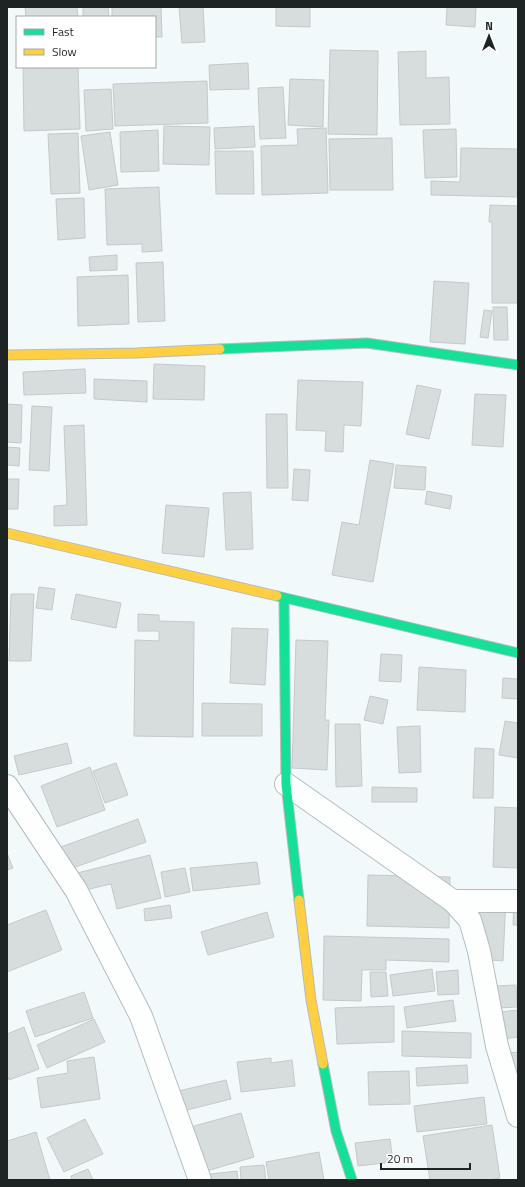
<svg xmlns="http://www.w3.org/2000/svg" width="525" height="1187" viewBox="0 0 525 1187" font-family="'Titillium Web',sans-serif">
  <rect width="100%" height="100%" fill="#f1f9fb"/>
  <!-- building -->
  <g fill="#d7dddd" stroke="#c4cacb">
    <path d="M25,7h52l1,10h-52z"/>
    <path d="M83,7h25l1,10h-26z"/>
    <path d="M112,7h49l1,30h-7v-20h-43z"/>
    <path d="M179,7h24l2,35 -23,1z"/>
    <path d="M276,7h34v20l-34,-1z"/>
    <path d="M447,7h29l-1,20 -29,-2z"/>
    <path d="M330,50l48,1 -1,84 -49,-1z"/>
    <path d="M426,51v27l23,-1 1,47 -50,1 -2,-73z"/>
    <path d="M248,63l1,26 -39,1 -1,-25z"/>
    <path d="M23,67h55l2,62 -56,2z"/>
    <path d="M290,79l34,1 -1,47 -35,-2z"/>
    <path d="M207,81l1,42 -93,3 -2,-42z"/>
    <path d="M283,87l3,51 -26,1 -2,-51z"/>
    <path d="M111,89l2,40 -27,2 -2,-41z"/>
    <path d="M164,126l46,1 -1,38 -46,-1z"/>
    <path d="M254,126l1,21 -40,2 -1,-21z"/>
    <path d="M326,128l2,65 -66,2 -1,-49 37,-1 -1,-16z"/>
    <path d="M456,129l1,48 -32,1 -2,-48z"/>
    <path d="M158,130l1,41 -38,1 -1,-40z"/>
    <path d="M110,132l8,53 -29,5 -8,-54z"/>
    <path d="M78,133l2,60 -29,1 -3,-60z"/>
    <path d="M392,138l1,52h-63l-1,-51z"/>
    <path d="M461,148l57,1v48l-87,-2v-14l29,1z"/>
    <path d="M215,151h38l1,43h-38z"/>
    <path d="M159,187l3,64 -20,1v-8l-35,1 -2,-56z"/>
    <path d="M84,198l1,40 -27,2 -2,-41z"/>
    <path d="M490,205l28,1v97h-26v-81h-3z"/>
    <path d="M117,255v15l-27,1 -1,-14z"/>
    <path d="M163,262l2,59 -27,1 -2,-59z"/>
    <path d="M128,275l1,49 -51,2 -1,-49z"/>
    <path d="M434,281l35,2 -4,61 -35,-2z"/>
    <path d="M493,307h14l1,33h-14z"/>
    <path d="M484,310l8,1 -4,27 -8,-1z"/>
    <path d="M154,364l51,2 -1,34 -51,-1z"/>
    <path d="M85,369l1,24 -62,2 -1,-23z"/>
    <path d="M94,379l53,2v21l-53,-3z"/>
    <path d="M298,380l65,2 -2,44 -17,-1 -1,27 -18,-1 1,-20 -30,-1z"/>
    <path d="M417,385l24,5 -12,49 -23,-5z"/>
    <path d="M475,394l31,1 -3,52 -31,-2z"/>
    <path d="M7,404l15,1 -1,38 -14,-1z"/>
    <path d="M32,406l20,1 -3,64 -20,-1z"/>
    <path d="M266,414h21l1,74h-21z"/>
    <path d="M84,425l3,100 -33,1v-20l13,-1 -3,-79z"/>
    <path d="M7,447l13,1 -1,18 -12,-1z"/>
    <path d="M370,460l24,4 -21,118 -41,-7 10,-53 17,3z"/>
    <path d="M396,465l30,2 -1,23 -31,-2z"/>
    <path d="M294,469l16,1 -2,31 -16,-1z"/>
    <path d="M7,479h12l-1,30h-11z"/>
    <path d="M427,491l25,5 -2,13 -25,-5z"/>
    <path d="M251,492l2,57 -27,1 -3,-57z"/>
    <path d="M166,505l43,3 -5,49 -42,-4z"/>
    <path d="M39,587l16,2 -3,21 -16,-2z"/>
    <path d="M11,594h23l-3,67h-22z"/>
    <path d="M76,594l45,9 -5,25 -45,-9z"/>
    <path d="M138,614l21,1v6l35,1 -1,115 -59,-1 1,-96 24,1v-10h-21z"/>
    <path d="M232,628l36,1 -3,56 -35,-2z"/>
    <path d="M296,640l32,1 -3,79h4l-2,50 -35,-2z"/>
    <path d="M381,654l21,1 -1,27 -22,-1z"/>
    <path d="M419,667l47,3 -1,42 -48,-2z"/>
    <path d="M503,678l15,1v20l-16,-1z"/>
    <path d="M370,696l18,4 -5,24 -19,-4z"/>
    <path d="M202,703l60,1v32h-60z"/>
    <path d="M505,721l13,2v35l-19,-3z"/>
    <path d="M335,724h25l2,62 -26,1z"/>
    <path d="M420,726l1,46 -22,1 -2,-46z"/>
    <path d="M67,743l5,20 -53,12 -5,-19z"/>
    <path d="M475,748l19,1 -1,49h-20z"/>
    <path d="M116,763l12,32 -23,8 -12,-32z"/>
    <path d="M90,767l15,43 -48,17 -16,-41z"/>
    <path d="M372,787l45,1v14h-45z"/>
    <path d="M495,807l23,1v60l-25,-1z"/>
    <path d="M138,819l8,23 -79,28 -9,-22z"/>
    <path d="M7,853l6,15 -6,2z"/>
    <path d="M150,855l11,43 -44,11 -6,-25 -34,8 -4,-18z"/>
    <path d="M257,862l3,22 -67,7 -3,-23z"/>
    <path d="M185,868l5,24 -25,5 -4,-25z"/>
    <path d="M368,875l82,2 -1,51 -82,-2z"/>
    <path d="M480,896l26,1 -3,64 -26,-2z"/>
    <path d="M514,899h4v26h-5z"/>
    <path d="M170,905l2,13 -27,3 -1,-12z"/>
    <path d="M46,910l16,40 -55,22v-47z"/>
    <path d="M267,912l7,25 -66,18 -7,-23z"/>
    <path d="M324,936l125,3v23l-63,-2v10h-24l-1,31 -38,-1z"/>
    <path d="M432,969l3,22 -42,5 -3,-21z"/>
    <path d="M458,970l1,24 -21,1 -2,-23z"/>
    <path d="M370,972h16l2,24 -17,1z"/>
    <path d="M516,985l1,22 -19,1 -2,-22z"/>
    <path d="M84,992l9,26 -58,19 -9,-26z"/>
    <path d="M453,1000l3,21 -49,7 -3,-21z"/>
    <path d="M394,1006v36l-57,2 -2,-36z"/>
    <path d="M518,1010v27l-14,2 -4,-27z"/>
    <path d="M94,1019l11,23 -58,26 -10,-23z"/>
    <path d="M24,1027l15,42 -30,11 -2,-6v-40z"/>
    <path d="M402,1031l69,2v25l-69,-2z"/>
    <path d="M518,1052v54l-10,-53z"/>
    <path d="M94,1057l6,42 -59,9 -4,-30 31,-5 -1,-12z"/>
    <path d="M271,1058v5l21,-3 3,26 -54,6 -4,-30z"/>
    <path d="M467,1065l1,18 -51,3 -1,-18z"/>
    <path d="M409,1071l1,33 -41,1 -1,-33z"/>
    <path d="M226,1080l5,19 -48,12 -5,-20z"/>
    <path d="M484,1097l3,27 -70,8 -3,-26z"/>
    <path d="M241,1113l13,44 -54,16 -13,-45z"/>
    <path d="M85,1119l18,35 -39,18 -17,-34z"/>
    <path d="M492,1125l8,53 -12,2h-58l-7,-44z"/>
    <path d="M36,1132l14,48h-43v-39z"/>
    <path d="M390,1139l3,23 -35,4 -3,-23z"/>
    <path d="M319,1152l5,28h-55l-3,-18z"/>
    <path d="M264,1165l2,15h-25l-1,-13z"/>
    <path d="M88,1169l5,11h-21l-1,-4z"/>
    <path d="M237,1171l1,9h-35l-1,-5z"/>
  </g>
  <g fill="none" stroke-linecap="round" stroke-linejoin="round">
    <!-- street casing -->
    <g stroke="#b6bcbd" stroke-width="24">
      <g id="street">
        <path d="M286,784l167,117 17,19 9,31 18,95 21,70"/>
        <path d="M7,786l69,104 65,126 59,164"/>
        <path d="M453,901h65"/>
      </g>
    </g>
    <!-- fast casing -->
    <g stroke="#b6bcbd" stroke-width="11">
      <g id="fast">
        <path d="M220,349l147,-6 151,22"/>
        <path d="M277,596l241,57"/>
        <path d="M284,598l2,186 13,116"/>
        <path d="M323,1064l13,67 16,49"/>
      </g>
    </g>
    <!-- slow casing -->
    <g stroke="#b6bcbd" stroke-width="11">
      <g id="slow">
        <path d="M7,355l129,-2 84,-4"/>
        <path d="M7,533l270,63"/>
        <path d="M299,900l12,100 12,64"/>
      </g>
    </g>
    <!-- street -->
    <use href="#street" stroke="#fdfefe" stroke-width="22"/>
    <!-- fast -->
    <use href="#fast" stroke="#16e098" stroke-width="9"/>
    <!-- slow -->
    <use href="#slow" stroke="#ffcf43" stroke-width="9"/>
  </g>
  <!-- border -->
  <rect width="525" height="1187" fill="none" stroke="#1e2324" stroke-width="16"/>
  <!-- legend -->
  <rect x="16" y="16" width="140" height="52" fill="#ffffff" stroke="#a5a7a7"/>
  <rect x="24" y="29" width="20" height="6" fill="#16e098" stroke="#a5a7a7"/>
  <text x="52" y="36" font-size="12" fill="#1e2324">Fast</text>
  <rect x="24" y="49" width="20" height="6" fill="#ffcf43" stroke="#a5a7a7"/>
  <text x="52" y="56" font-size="12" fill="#1e2324">Slow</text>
  <!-- north arrow -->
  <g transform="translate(489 36)" stroke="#ffffff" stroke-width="3" paint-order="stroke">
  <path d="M0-3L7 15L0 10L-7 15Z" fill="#1e2324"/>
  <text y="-6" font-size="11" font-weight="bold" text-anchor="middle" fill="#1e2324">N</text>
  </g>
  <!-- scale -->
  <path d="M381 1163v6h89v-6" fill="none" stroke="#1e2324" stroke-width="2"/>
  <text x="387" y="1163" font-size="12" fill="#1e2324" stroke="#ffffff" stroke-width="3" paint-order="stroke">20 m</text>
</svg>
